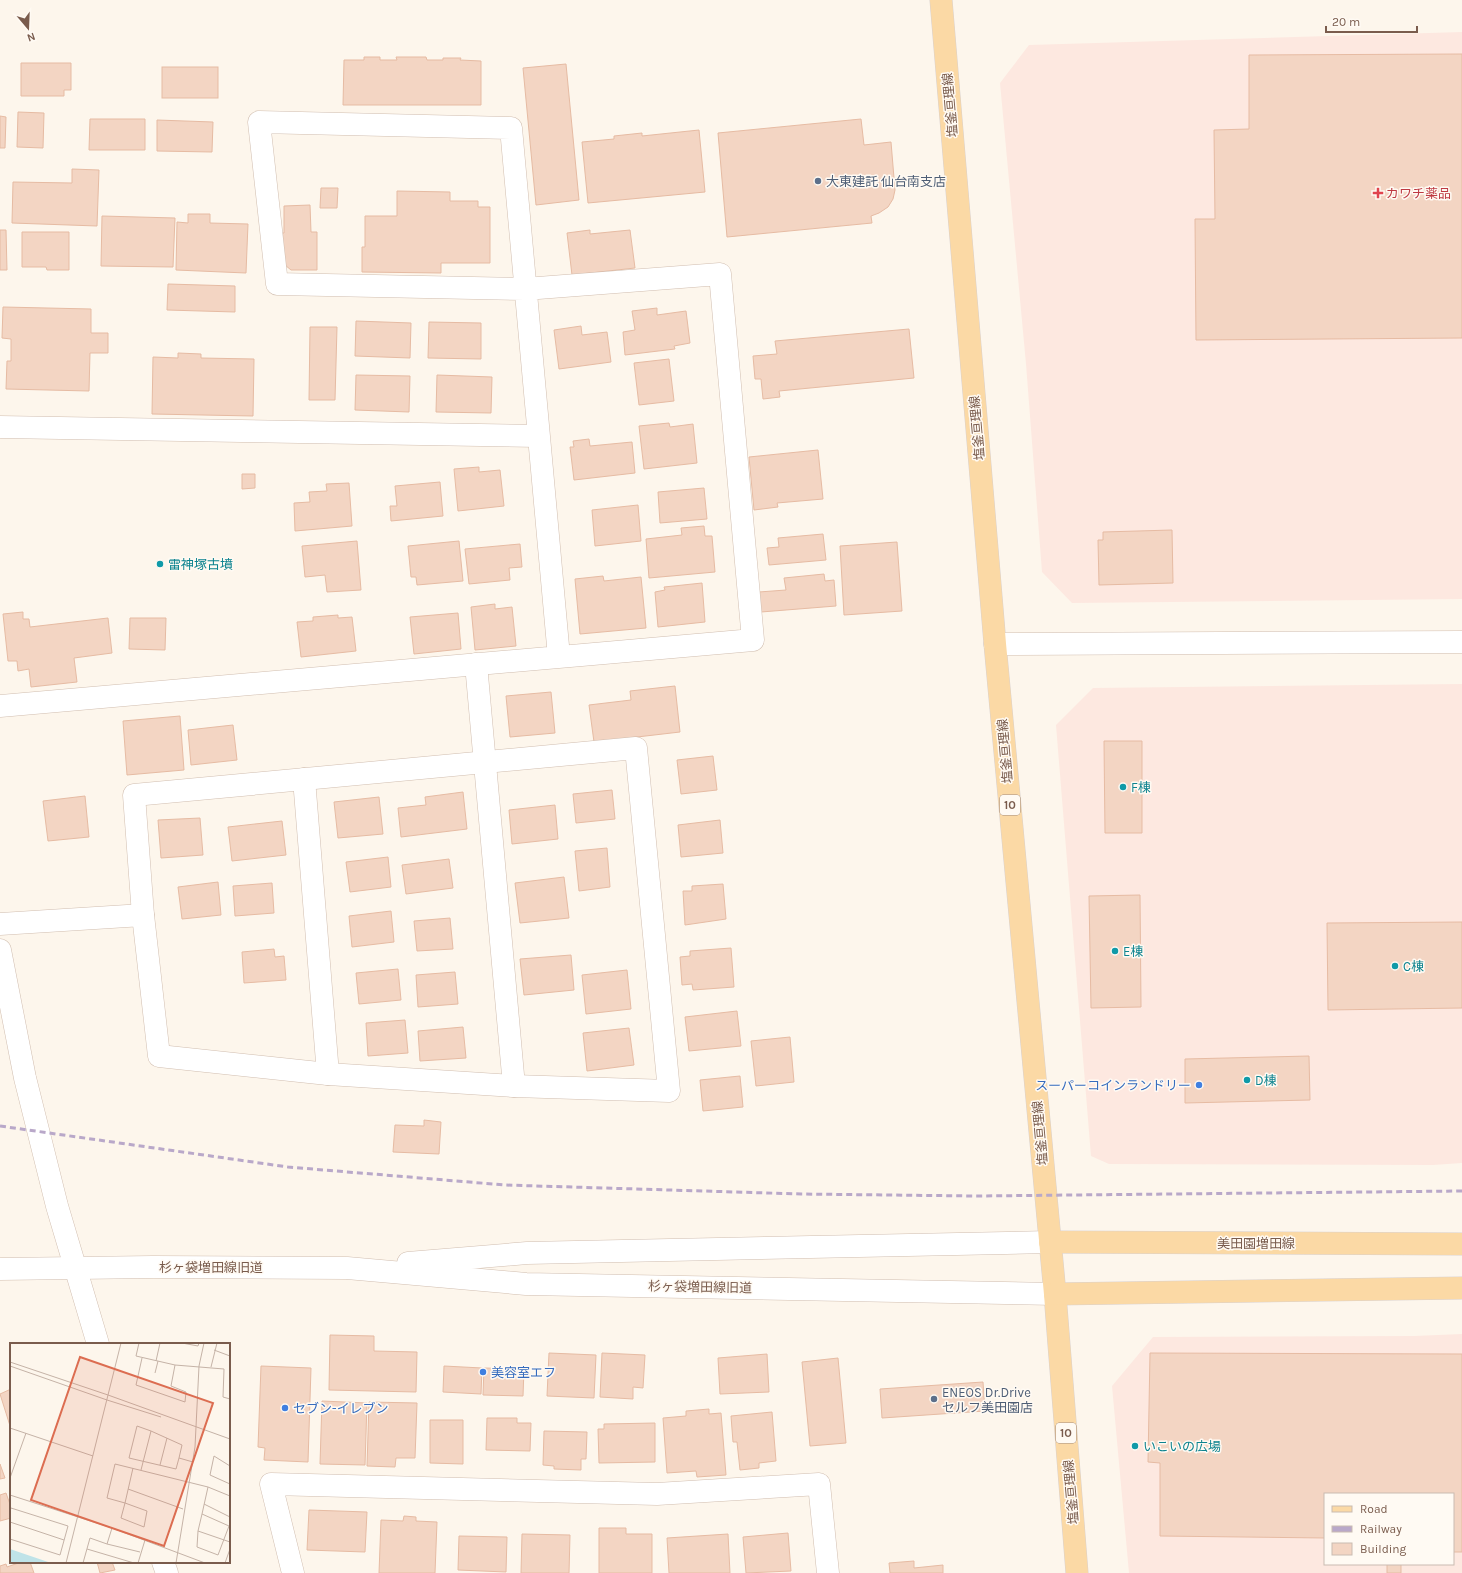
<svg xmlns="http://www.w3.org/2000/svg" width="1462" height="1573" viewBox="0 0 1462 1573" font-family="Karla,'Noto Sans JP',sans-serif">
  <rect width="100%" height="100%" fill="#fdf6ec"/>
  <!-- commercial -->
  <g fill="#fde8e0" fill-rule="evenodd">
    <path d="M1462,32v567l-390,4 -30,-31 -16,-208 -26,-281 29,-38z"/>
    <path d="M1462,684v479l-29,2 -324,-1 -18,-8 -35,-431 37,-37z"/>
    <path d="M1462,1334v239h-333l-17,-187 41,-49 261,-1zM1325,1494h128v70h-128z"/>
  </g>
  <!-- building -->
  <g fill="#f3d5c3" stroke="#e6bba3">
    <path d="M1462,54v284l-266,2 -1,-121h20l-1,-89 35,-1v-74z"/>
    <path d="M364,57h16v3h17l-1,-3h30l1,3h16v-2h18l-1,2 21,1v44h-138l1,-45h20z"/>
    <path d="M21,63h50v27h-7v6h-43z"/>
    <path d="M566,64l13,136 -43,5 -13,-137z"/>
    <rect x="162" y="67" width="56" height="31"/>
    <path d="M18,112l26,1 -1,35 -26,-1z"/>
    <path d="M0,116l6,1 -1,31h-5z"/>
    <path d="M90,119h55v31h-56z"/>
    <path d="M861,119l3,26 27,-3 4,48 -2,9 -5,8 -9,6 -8,3 1,7 -145,14 -9,-104z"/>
    <path d="M157,120l56,2 -1,30 -55,-1z"/>
    <path d="M699,130l6,62 -117,11 -6,-61 32,-3v-3l28,-3v3z"/>
    <path d="M72,169l27,1 -2,56 -85,-3 1,-41 59,1z"/>
    <path d="M321,188h17l-1,20h-17z"/>
    <path d="M397,191l53,1v9h28v6h12v56h-49v10l-79,-1v-25h3v-31h32z"/>
    <path d="M310,205l1,27h6v38h-26l-12,-10v-27h5v-27z"/>
    <path d="M188,214h22v9l38,1 -2,49 -70,-3 1,-48 11,1z"/>
    <path d="M102,216l73,2 -2,49 -72,-1z"/>
    <path d="M0,230h6l1,40h-7z"/>
    <path d="M590,230v4l40,-4 5,38 -63,7 -5,-42z"/>
    <path d="M22,232h47v38h-22l-1,-3h-24z"/>
    <path d="M168,284l67,2v26l-68,-2z"/>
    <path d="M3,307l88,2v24h17v20h-18l-1,38 -83,-2 1,-28h4v-22l-9,-1z"/>
    <path d="M657,308v7l29,-4 4,32 -16,3 1,3 -50,6 -2,-23 12,-2 -3,-19z"/>
    <path d="M356,321l55,2 -1,35 -55,-2z"/>
    <path d="M429,322l52,1v36l-53,-1z"/>
    <path d="M581,326l1,9 25,-3 4,30 -52,7 -5,-39z"/>
    <path d="M310,327h27l-2,73h-26z"/>
    <path d="M909,329l5,49 -135,13 1,6 -17,2 -2,-20h-6l-2,-23 24,-2 -2,-13z"/>
    <path d="M178,353l23,1v4l53,1 -1,57 -101,-2 1,-57 25,1z"/>
    <path d="M669,359l5,42 -35,4 -5,-42z"/>
    <path d="M356,375l54,1 -1,36 -54,-2z"/>
    <path d="M437,375l55,2 -1,36 -55,-1z"/>
    <path d="M669,423l1,4 23,-3 4,39 -53,6 -5,-43z"/>
    <path d="M589,439l1,7 42,-4 3,31 -61,7 -4,-33h4l-1,-6z"/>
    <path d="M818,450l5,49 -46,4 1,4 -24,3 -5,-53z"/>
    <path d="M479,467v5l21,-2 4,36 -46,5 -4,-42z"/>
    <path d="M242,474h13v14l-13,1z"/>
    <path d="M440,482l3,34 -52,5 -1,-15h7l-2,-20z"/>
    <path d="M349,483l3,43 -57,5 -1,-28 16,-1 -1,-10 18,-1 -1,-7z"/>
    <path d="M704,488l3,31 -47,4 -2,-31z"/>
    <path d="M638,505l3,36 -46,5 -3,-36z"/>
    <path d="M704,526l1,10h7l3,36 -66,6 -3,-39 36,-4 -1,-7z"/>
    <path d="M1172,530l1,53 -74,2 -1,-45h5v-8z"/>
    <path d="M823,534l3,26 -57,5 -2,-17 12,-1 -1,-9z"/>
    <path d="M357,541l4,49 -34,2 -2,-17 -20,2 -3,-31z"/>
    <path d="M459,541l4,40 -46,4 -1,-8h-5l-3,-31z"/>
    <path d="M897,542l5,69 -58,4 -4,-69z"/>
    <path d="M520,544l2,23 -13,1 1,12 -41,4 -4,-35z"/>
    <path d="M824,574l1,7 9,-1 2,26 -75,6 -2,-20 27,-2 -2,-12z"/>
    <path d="M603,576l1,5 37,-4 5,51 -66,6 -5,-55z"/>
    <path d="M702,583l3,39 -47,5 -3,-35 10,-2 -1,-3z"/>
    <path d="M495,604v5l17,-2 4,39 -41,4 -4,-43z"/>
    <path d="M23,612v7h6l1,8 78,-9 4,35 -38,5 3,24 -46,5 -2,-18 -11,2 -1,-10h-9l-5,-47z"/>
    <path d="M458,613l3,36 -47,5 -4,-37z"/>
    <path d="M338,615v3l14,-1 4,34 -55,6 -4,-35 16,-1v-4z"/>
    <path d="M130,618h36l-1,32 -36,-1z"/>
    <path d="M675,686l5,46 -86,10 -5,-37 42,-5 -1,-9z"/>
    <path d="M551,692l4,41 -45,4 -4,-41z"/>
    <path d="M180,716l4,54 -57,5 -4,-54z"/>
    <path d="M233,725l4,35 -46,5 -3,-35z"/>
    <path d="M1104,741h38v92h-37z"/>
    <path d="M713,756l4,34 -36,4 -4,-34z"/>
    <path d="M612,790l3,29 -39,4 -3,-29z"/>
    <path d="M463,792l4,37 -66,8 -3,-29 28,-3 -1,-8z"/>
    <path d="M85,796l4,41 -41,4 -5,-40z"/>
    <path d="M379,797l4,37 -45,4 -4,-36z"/>
    <path d="M555,805l3,34 -46,5 -3,-34z"/>
    <path d="M200,818l3,37 -42,3 -3,-38z"/>
    <path d="M720,820l3,33 -42,4 -3,-32z"/>
    <path d="M282,821l4,34 -54,6 -4,-34z"/>
    <path d="M607,848l3,39 -31,4 -4,-40z"/>
    <path d="M388,857l3,30 -41,5 -4,-30z"/>
    <path d="M449,859l4,29 -47,6 -4,-29z"/>
    <path d="M564,877l5,41 -49,5 -5,-40z"/>
    <path d="M218,882l3,33 -39,4 -4,-32z"/>
    <path d="M272,883l2,30 -39,3 -2,-30z"/>
    <path d="M723,884l3,35 -41,6 -2,-34h9v-5z"/>
    <path d="M1140,895l1,112 -50,1 -2,-112z"/>
    <path d="M391,911l3,31 -42,5 -3,-31z"/>
    <path d="M450,918l3,31 -36,2 -3,-30z"/>
    <path d="M1462,922v86l-134,2 -1,-87z"/>
    <path d="M731,948l3,39 -41,3 -1,-6 -10,1 -2,-28 10,-1v-5z"/>
    <path d="M274,949l1,8 9,-1 2,24 -42,3 -2,-31z"/>
    <path d="M571,955l3,35 -50,5 -4,-36z"/>
    <path d="M398,969l3,31 -42,4 -3,-31z"/>
    <path d="M627,970l4,39 -45,5 -4,-39z"/>
    <path d="M455,972l3,32 -40,3 -2,-32z"/>
    <path d="M737,1011l4,35 -52,5 -4,-34z"/>
    <path d="M405,1020l3,33 -40,3 -2,-33z"/>
    <path d="M463,1027l3,31 -46,3 -2,-30z"/>
    <path d="M629,1028l5,37 -47,6 -4,-38z"/>
    <path d="M790,1037l4,45 -38,4 -5,-45z"/>
    <path d="M1309,1056l1,44 -125,3v-44z"/>
    <path d="M740,1076l3,31 -40,4 -3,-31z"/>
    <path d="M424,1120l17,2 -2,32 -46,-2 2,-27 29,1z"/>
    <path d="M330,1335l44,1v15l43,1 -1,40 -87,-2z"/>
    <path d="M549,1353l47,2 -2,43 -47,-2z"/>
    <path d="M602,1353l43,2 -2,33 -10,-1v12l-33,-2z"/>
    <path d="M1150,1353l312,1v198h-9v-58h-128v44l-165,-2v-73l-12,-1z"/>
    <path d="M767,1354l2,38 -49,2 -2,-36z"/>
    <path d="M838,1358l8,85 -36,3 -8,-84z"/>
    <path d="M261,1366l50,2 -3,94 -44,-2 1,-12 -7,-1z"/>
    <path d="M444,1366l38,2 -1,26 -38,-2z"/>
    <path d="M484,1368l40,1 -1,27 -40,-1z"/>
    <path d="M983,1382l2,29 -103,7 -2,-29z"/>
    <path d="M11,1389v40l-11,-35z"/>
    <path d="M322,1401l45,2 -2,62 -45,-1z"/>
    <path d="M369,1402l48,1 -2,55h-19l-1,9 -28,-1z"/>
    <path d="M709,1409v5l12,-1 5,62 -29,2 -1,-6 -29,2 -4,-55 23,-2v-5z"/>
    <path d="M772,1412l4,49 -17,2v5l-19,2 -3,-28h-4l-2,-26z"/>
    <path d="M487,1418h30v5h14l-1,28 -44,-1z"/>
    <path d="M430,1420h33v44l-33,-1z"/>
    <path d="M655,1423v39l-56,1 -1,-34h6v-5z"/>
    <path d="M544,1431l43,1 -1,27h-5v11l-27,-1v-3l-11,-1z"/>
    <path d="M0,1464l5,14 -5,1z"/>
    <path d="M6,1493l5,14v11l-11,3v-26z"/>
    <path d="M309,1510l58,2 -2,40 -58,-2z"/>
    <path d="M404,1516l12,1v4l21,1 -2,51h-56l2,-53 22,1z"/>
    <path d="M599,1528h27v6h26v39h-53z"/>
    <path d="M788,1533l3,38 -45,2 -3,-36z"/>
    <path d="M522,1534l48,1 -1,38h-48z"/>
    <path d="M728,1534l2,39h-61l-2,-35z"/>
    <path d="M459,1536l48,1 -1,35 -48,-2z"/>
    <path d="M914,1561v7l29,-3v8h-53l-1,-10z"/>
    <path d="M21,1562h9l4,11h-34v-7l6,-2 1,3z"/>
    <path d="M97,1562h15l3,8 -15,3z"/>
    <rect x="1387" y="1564" width="14" height="9"/>
  </g>
  <g fill="none" stroke-linecap="round" stroke-linejoin="round">
    <!-- minor casing -->
    <g stroke="#d1beb0" stroke-width="23">
      <g id="minor">
        <path d="M0,427l538,9"/>
        <path d="M995,644l467,-2"/>
        <path d="M0,706l753,-66 -33,-366 -195,15 -248,-5 -18,-162 252,6 48,529"/>
        <path d="M304,779l24,295"/>
        <path d="M143,915l-9,-120 502,-47 33,343 -155,-5"/>
        <path d="M0,924l143,-9 16,141 169,18 186,12 -38,-422"/>
        <path d="M0,950l25,128 32,128 41,138"/>
        <path d="M408,1263l119,-10 523,-11"/>
        <path d="M0,1269l153,-2 194,1 179,16 529,10"/>
        <path d="M163,1562l4,11"/>
        <path d="M293,1573l-22,-89 386,10 162,-10 9,89"/>
      </g>
    </g>
    <!-- major casing -->
    <g stroke="#dad1cd" stroke-width="23">
      <g id="major">
        <path d="M941,0l54,644 60,650 22,279"/>
        <path d="M1050,1242l412,2"/>
        <path d="M1055,1294l407,-6"/>
      </g>
    </g>
    <!-- minor -->
    <use href="#minor" stroke="#fff" stroke-width="22"/>
    <!-- major -->
    <use href="#major" stroke="#fbd9a5" stroke-width="22"/>
    <!-- rail -->
    <path stroke="#b9a8c9" stroke-width="3" stroke-dasharray="6 4" stroke-linecap="butt" d="M0,1126l288,41 217,18 296,9 176,2 485,-5"/>
  </g>
  <!-- markers -->
  <g fill="#5c6f8a" stroke="#fffaf3" stroke-width="1.5">
    <circle cx="818" cy="181" r="4"/>
    <circle cx="934" cy="1399" r="4"/>
  </g>
  <path fill="#e0444e" stroke="#fffaf3" stroke-width="1.5" d="M1376 187h4v4h4v4h-4v4h-4v-4h-4v-4h4z"/>
  <g fill="#0f9aa8" stroke="#fffaf3" stroke-width="1.5">
    <circle cx="160" cy="564" r="4"/>
    <circle cx="1123" cy="787" r="4"/>
    <circle cx="1115" cy="951" r="4"/>
    <circle cx="1395" cy="966" r="4"/>
    <circle cx="1247" cy="1080" r="4"/>
    <circle cx="1135" cy="1446" r="4"/>
  </g>
  <g fill="#3f7fe0" stroke="#fffaf3" stroke-width="1.5">
    <circle cx="1199" cy="1085" r="4"/>
    <circle cx="483" cy="1372" r="4"/>
    <circle cx="285" cy="1408" r="4"/>
  </g>
  <g text-anchor="middle" dominant-baseline="central" stroke-width="3" stroke-linejoin="round" paint-order="stroke">
    <!-- shield labels -->
    <g fill="#fffaf3" stroke="#a28b7f" stroke-width="1">
      <rect x="1000" y="795" width="20" height="20" rx="3"/>
      <rect x="1056" y="1423" width="20" height="20" rx="3"/>
    </g>
    <g font-size="12" font-weight="bold" fill="#7a5c4d">
      <text x="1010" y="805">10</text>
      <text x="1066" y="1433">10</text>
    </g>
    <!-- street labels -->
    <g font-size="13" fill="#7a5c4d" stroke="#fffaf3">
      <text transform="translate(950 105) rotate(-95)">塩釜亘理線</text>
      <text transform="translate(977 428) rotate(-95)">塩釜亘理線</text>
      <text transform="translate(1005 751) rotate(-95)">塩釜亘理線</text>
      <text transform="translate(1040 1133) rotate(-95)">塩釜亘理線</text>
      <text x="1256" y="1243">美田園増田線</text>
      <text x="211" y="1267">杉ヶ袋増田線旧道</text>
      <text transform="translate(700 1287) rotate(1)">杉ヶ袋増田線旧道</text>
      <text transform="translate(1071 1492) rotate(-95)">塩釜亘理線</text>
    </g>
    <!-- service labels -->
    <g font-size="13" fill="#4e5e75" stroke="#fffaf3" text-anchor="start">
      <text x="826" y="181">大東建託 仙台南支店</text>
      <text x="942" y="1392">ENEOS Dr.Drive<tspan x="942" dy="15">セルフ美田園店</tspan></text>
    </g>
    <!-- health labels -->
    <g font-size="13" fill="#be3a42" stroke="#fffaf3" text-anchor="start">
      <text x="1386" y="193">カワチ薬品</text>
    </g>
    <!-- culture labels -->
    <g font-size="13" fill="#0d838f" stroke="#fffaf3" text-anchor="start">
      <text x="168" y="564">雷神塚古墳</text>
      <text x="1131" y="787">F棟</text>
      <text x="1123" y="951">E棟</text>
      <text x="1403" y="966">C棟</text>
      <text x="1255" y="1080">D棟</text>
      <text x="1143" y="1446">いこいの広場</text>
    </g>
    <!-- shop labels -->
    <g font-size="13" fill="#366cbe" stroke="#fffaf3" text-anchor="start">
      <text x="1191" y="1085" text-anchor="end">スーパーコインランドリー</text>
      <text x="491" y="1372">美容室エフ</text>
      <text x="293" y="1408">セブン-イレブン</text>
    </g>
  </g>
  <!-- overview -->
  <g transform="translate(10 1343)">
    <rect width="220" height="220" fill="#fdf6ec"/>
    <path d="M0,206l41,14h-41z" fill="#bfe3e8"/>
    <path fill="none" stroke="#c5b3a7" stroke-width="1" d="M129,0l-3,13 39,9 -4,21 15,6 -1,10 -49,-17 6,-27M172,0l16,3 1,-3M204,7l16,6M146,18l4,-18M0,19l98,33M165,22l49,4 -1,28 7,2M0,23l97,34M201,24l6,-24M145,30l3,-12M98,52l122,44M97,57l54,17M0,85l83,28M141,88l-14,-5 -8,32 47,11 3,-11M150,122l7,-27M220,123l-16,-10 -4,19 20,9M123,125l-8,35 -4,15 23,9 3,-16 -22,-8 -18,-5 8,-34 93,23 22,9M131,127l10,-39 31,14 -3,13 14,4M0,135l16,-45M118,146l55,20M0,152l102,33 93,35M194,161l26,13M0,168l1,-3 57,18 -8,29 -50,-16M192,171l27,12 -11,29 -21,-8 1,-16 4,-17 6,-27M0,179l54,18M188,188l32,11M97,201l33,8M77,206l47,14M56,220l55,-220M73,220l7,-25 17,6 5,-16M128,220l7,-23M166,220l19,-116 4,-81 5,-23M215,220l5,-14"/>
    <path fill="#dc6d51" fill-opacity="0.15" stroke="#dc6d51" stroke-width="2" d="M70,14l133,46 -49,143 -133,-46z"/>
    <rect width="220" height="220" fill="none" stroke="#7a5c4d" stroke-width="2"/>
  </g>
  <!-- legend -->
  <rect x="1324" y="1493" width="130" height="72" fill="#fffaf3" stroke="#cabbb1"/>
  <rect x="1332" y="1506" width="20" height="6" fill="#fbd9a5" stroke="#cabbb1"/>
  <text x="1360" y="1513" font-size="12" fill="#7a5c4d">Road</text>
  <rect x="1332" y="1526" width="20" height="6" fill="#b9a8c9" stroke="#cabbb1"/>
  <text x="1360" y="1533" font-size="12" fill="#7a5c4d">Railway</text>
  <rect x="1332" y="1543" width="20" height="12" fill="#f3d5c3" stroke="#cabbb1"/>
  <text x="1360" y="1553" font-size="12" fill="#7a5c4d">Building</text>
  <!-- north arrow -->
  <g transform="translate(28 28) rotate(161)" stroke="#fffaf3" stroke-width="3" paint-order="stroke">
  <path d="M0-3L7 15L0 10L-7 15Z" fill="#7a5c4d"/>
  <text y="-6" font-size="11" font-weight="bold" text-anchor="middle" fill="#7a5c4d">N</text>
  </g>
  <!-- scale -->
  <path d="M1326 26v6h91v-6" fill="none" stroke="#7a5c4d" stroke-width="2"/>
  <text x="1332" y="26" font-size="12" fill="#7a5c4d" stroke="#fffaf3" stroke-width="3" paint-order="stroke">20 m</text>
</svg>
